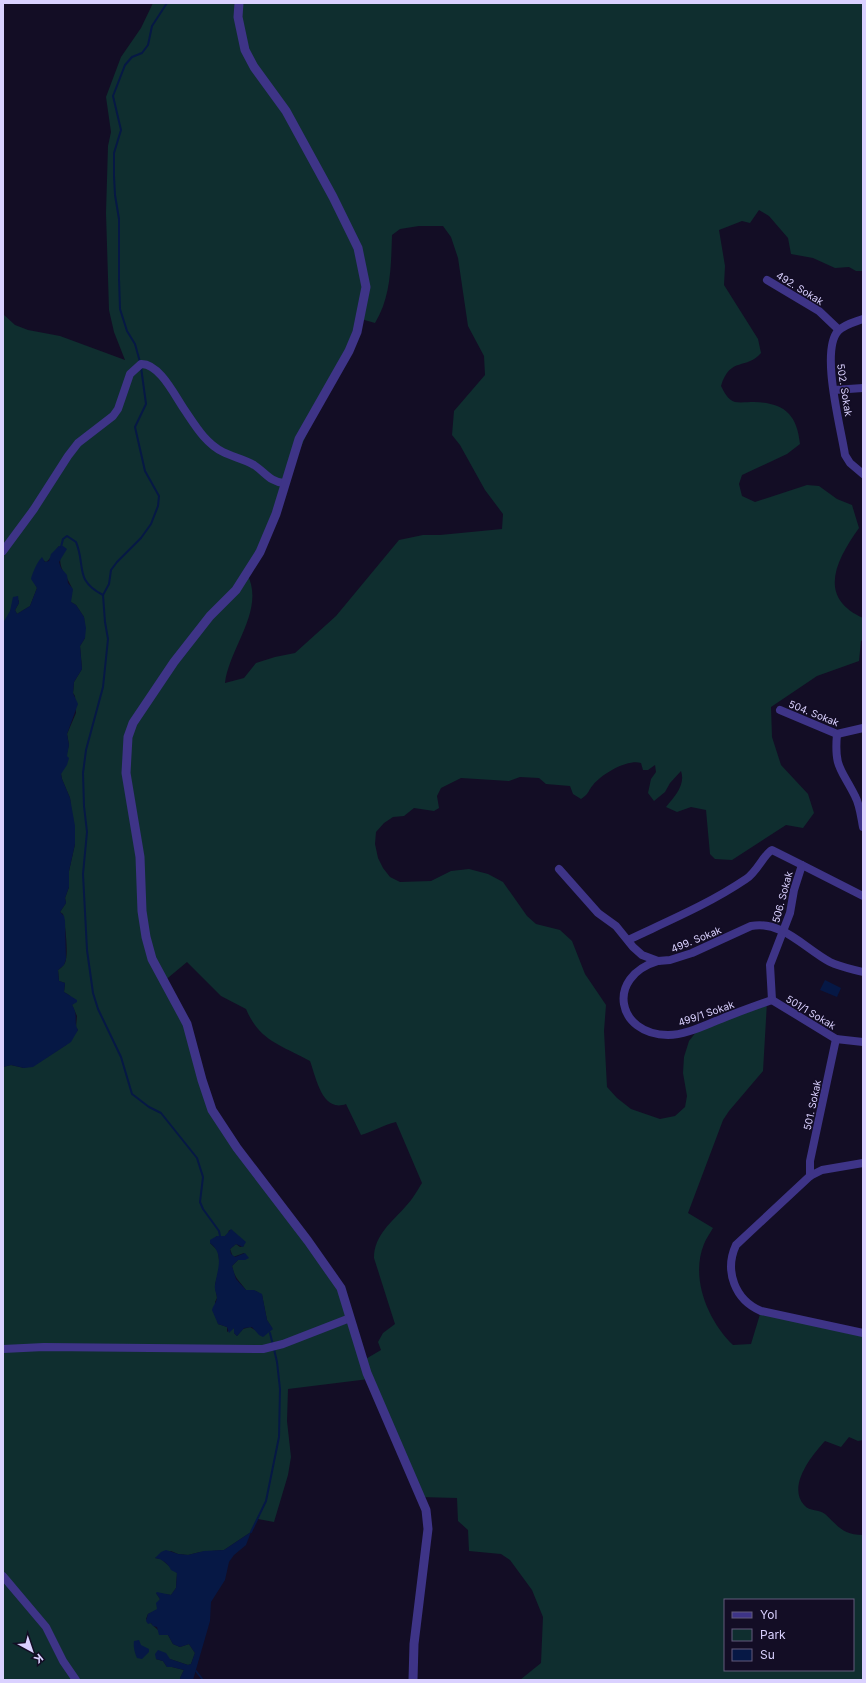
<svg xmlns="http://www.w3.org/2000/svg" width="866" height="1683" viewBox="0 0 866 1683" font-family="Inter,sans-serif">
  <rect width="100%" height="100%" fill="#130d25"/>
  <!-- green -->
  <path fill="#0f2e2f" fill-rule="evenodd" d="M153,3h710v268h-7l-7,-4 -14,1 -22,-10 -22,-4 -3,-16 -19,-22 -10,-6 -9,13 -8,-2 -23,9 6,36 -1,19 34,54 3,14c-14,17 -31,3 -40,33 3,6 7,14 14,16 5,1 13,0 19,0 30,1 43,12 46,42l-13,10 -45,21 -3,9 3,12 13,6 52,-17 12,1 18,13 15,6 7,23c-22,31 -43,69 4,90v22l-2,1 -2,20 -42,15 -46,31 1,30 9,28 27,29 6,19 -11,15 -17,-3 -54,35 -17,-1 -5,-5 -4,-44 -15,-3 -14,5 -11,-5c8,-10 20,-22 15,-36l-11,12 -5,9 -11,9 -6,-8 3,-14 5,-7 -1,-7 -7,5h-5l-2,-7c-14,-4 -39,11 -48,22 -6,7 -3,8 -12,14l-8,-5 -3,-8 -24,-2 -7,-6 -19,-1 -11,4 -48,-3 -20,10 -4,8 2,12 -5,3 -20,-3 -10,8 -11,1 -9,6 -8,9 -1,12 3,14 5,10 7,9 10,5 31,-1 20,-10 18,-2 19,5 15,8 24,34 9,8 24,6 12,11 13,33 21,31 -2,26 3,56 10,11 14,11 29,10 15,-3 10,-9 2,-11 -4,-23 1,-16 5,-16 11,-14 67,-25 -4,69 -34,40 -6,9 -35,93 25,15c-3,5 -7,11 -9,16 -14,34 4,77 29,101l18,-1 10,-33 102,22v107l-5,1 -9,-4 -8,10 -16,-6c-13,14 -38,45 -21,64 6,7 15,4 21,9 13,12 18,21 38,21v145h-343l21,-17 2,-46 -11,-27 -22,-30 -9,-6 -32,-3 -1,-21 -10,-9 -1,-23 -37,-1 -51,-118 -81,10 -1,32 4,36 -3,18 -14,47 -16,-3 -7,13 -27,18 -24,2 -12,3 -10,-1 -7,-3 -16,7 6,1 16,14 -1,15 -5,7 -15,-2 4,6 -3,11 -9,4 -2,5 13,12 9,4 5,9 7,3 9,-3 6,9 -4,11 -3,1 -18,-6h-14l7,2 4,6h5l12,3 -4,8 1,2h-178v-613l8,-2 13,3 14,-5 28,-18 12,-15 -2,-3 1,-11 -5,-11 2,-3 -5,-7 -5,-3 1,-9 -6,-2 -1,-11c3,-2 5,-4 7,-7 4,-9 0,-39 -2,-49l-3,-2 6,-9 -1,-5 4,-11v-16l6,-27 -5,-46 -8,-19 -1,-5 8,-29 -2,-11 9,-21 -1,-17 -2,-3 1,-11 8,-13 -2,-23 5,-8 -1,-21 -8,-12 -5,-3c-1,-5 3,-10 0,-16 -8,-18 -13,-16 -10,-39l-2,-1c-4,4 -9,14 -13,16l-3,-2c-6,9 -12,17 -6,28l-7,18 -13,8 -2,-4 4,-7v-3c-9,6 -9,16 -16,23v-309l12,11 13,5 32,6 65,24 -11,-28 -5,-22 -3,-97 2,-67 3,-14 -5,-35 15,-40 20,-29zM419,226h24l8,11 7,21 10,68 16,30 1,19 -31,36 -2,24 8,10 25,45 18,24 -1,15 -62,6h-17l-24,5 -63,76 -41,37 -20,4 -19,6 -12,15 -19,5c4,-35 41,-74 22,-109 36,-86 72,-172 114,-255l14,4c16,-26 16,-57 17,-88l8,-6zM187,962l34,34 25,13c14,33 36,36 64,52 6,16 12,52 36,43l15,31c13,-4 22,-10 35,-13l26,61c-5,8 -10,17 -16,23 -14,16 -32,29 -32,52l21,66 -12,9 -5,9 3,8 -17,10 -33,-89 -119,-161 -37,-109 -12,-19zM229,1230l12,9 3,7 -4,1 -4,-3 -6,5 3,8 11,-4 1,7h-7l-6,6c2,11 8,16 14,24l10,1 6,4 5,25 5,8 -3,4 -12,-1 -7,-4 -7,2 -6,7 -3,-3v-5l-7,4v-5l-9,-3 -3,-22 2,-4 -2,-13 4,-16v-9l-1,-9 -8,-8 7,-7h8l3,-2zM725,1600h128v70h-128z"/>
  <!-- water -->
  <g fill="#061845">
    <path d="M59,546h4l4,3 -8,13 2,6 6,7 1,8 5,6 -2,13 5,3 8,12 2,11 -1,10 -5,8 2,23 -8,13 -1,11 5,11 -11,30 2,11 -2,11 2,2 -2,7 -6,9 1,5 8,19 5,28v18l-6,27v16l-4,11 1,5 -6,9 4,4 1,5 1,38 -2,6 -6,5 1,11 6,2 -1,9 13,8v2l-5,3c7,10 1,18 6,25l-7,12 -38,25 -9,1 -13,-3 -8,2v-444l7,-12 3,-14 5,-1 1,7 -4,7 2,4 13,-8 7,-18 -6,-9c1,-5 6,-17 11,-22l3,5 4,-1 2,-7z"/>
    <path d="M825,980l16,8 -4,9 -17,-7z"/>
    <path d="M231,1229l15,13 -3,5 -7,-3 -6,5 1,5 4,3 10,-4 4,5 -4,2h-7l-6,6 4,13 10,11h8l8,4 5,26 6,9 -10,8 -4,-2 -7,-8 -8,1 -7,8 -3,-3v-5l-5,5 -2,-6 -9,-3 -6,-14c1,-4 5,-9 5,-12 0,-4 -3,-8 -2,-13 2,-14 10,-31 -5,-42v-3l7,-4h8z"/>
    <path d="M251,1532l-5,13 -12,10 -5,7 -4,18 -14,22 -1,19 -17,59h-12l-1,-2 4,-8 -12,-3h-5l-4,-6 -7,-2 -1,-5 3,-4 8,3 4,6 18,6 3,-1 4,-11 -6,-9 -9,3 -7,-3 -5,-9h-9l-2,-8 -4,-1 -2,-3 -3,1 -2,-3 2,-7 9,-5 -1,-6 4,-4 -4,-6 1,-1 14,3 5,-7 1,-15 -6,-3c-3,-7 -9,-11 -16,-12l6,-6 5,-2 12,4 10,1 16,-4 20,-1z"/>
    <path d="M139,1640l2,5 8,4v3l-7,7 -5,-1c-2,-4 -4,-12 -3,-17z"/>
  </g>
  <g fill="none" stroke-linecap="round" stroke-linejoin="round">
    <!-- stream -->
    <g stroke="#061845" stroke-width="2">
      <path d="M140,362l-5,-18 -8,-13 -7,-22 -1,-30v-60l-4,-24 -1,-19v-23l7,-23 -8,-34 12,-31 7,-8 10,-4 6,-8 4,-19 15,-23"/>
      <path d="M141,367l5,37 -11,23 10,44 14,25 -1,10 -7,18 -10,14 -24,24 -6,8 -2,14 -6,11 2,27 3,17 -5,48 -17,63 -3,23 1,33 3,26 -4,42 4,76 6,43 5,16 23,48 11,37 17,13 12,6 36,45 6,19 -3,25 3,7 16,22 1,5"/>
      <path d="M61,547l2,-8 4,-3 9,6c10,24 -2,38 27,53"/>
      <path d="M270,1333l3,12"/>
      <path d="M251,1532l15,-31 13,-64 1,-48 -3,-27 -3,-13"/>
      <path d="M196,1671l7,9"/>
    </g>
    <!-- minor -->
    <g stroke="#3e3487" stroke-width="8">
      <path d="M767,280l52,31 20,19"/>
      <path d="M863,319c-8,3 -18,5 -25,12 -18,20 3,97 7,124l5,8 13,11"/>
      <path d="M834,390l29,-2"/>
      <path d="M3,551l31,-42 34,-53 10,-13 35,-27 5,-7 12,-35 11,-10c18,-1 34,32 43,45 11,16 21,34 39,43 10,5 21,7 31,13 11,7 16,17 30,18"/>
      <path d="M780,710l57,24 26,-6"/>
      <path d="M837,734c-3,34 4,34 18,62 5,9 6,21 8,31"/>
      <path d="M559,869l39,44 18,13 17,21 9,8 16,6 12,-1 22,-7 59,-27c31,-6 53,22 79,36 10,5 22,7 33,10"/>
      <path d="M628,940c40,-19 81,-36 118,-61 11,-7 18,-25 26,-29l30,15"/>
      <path d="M658,961c-53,16 -41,74 10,74 18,0 37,-10 53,-16 17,-7 34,-13 51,-19"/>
      <path d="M772,1000l-2,-35 20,-52 4,-23 8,-25 61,31"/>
      <path d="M772,1000l64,39 27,3"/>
      <path d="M863,1163l-41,7 -12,6 -74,69c-12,26 -1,55 25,66l102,22"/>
      <path d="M810,1176v-15l26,-122"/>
      <path d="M3,1349l41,-2 219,2 20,-5 67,-26"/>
      <path d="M3,1576l43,51 17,34 13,19"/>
    </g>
    <!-- tertiary -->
    <path stroke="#3e3487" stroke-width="9" d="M239,3l-1,14 7,33 9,17 32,44 47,86 25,51 8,39 -9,45 -8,19 -50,88 -23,75 -16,38 -24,38 -26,26 -36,46 -41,61 -5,14 -2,36 14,84 2,54 4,26 6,22 35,65 15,56 10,30 25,38 71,93 33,47 26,85 59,137 2,19 -14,115 -1,36"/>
  </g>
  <g text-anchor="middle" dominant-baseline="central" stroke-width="3" stroke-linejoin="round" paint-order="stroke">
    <!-- street labels -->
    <g font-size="10" fill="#dad1ff" stroke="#130d25">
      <text transform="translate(800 288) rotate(32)">492. Sokak</text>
      <text transform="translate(845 390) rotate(81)">502. Sokak</text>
      <text transform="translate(814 713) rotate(22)">504. Sokak</text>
      <text transform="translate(782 897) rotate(-75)">506. Sokak</text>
      <text transform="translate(696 939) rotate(-22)">499. Sokak</text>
      <text transform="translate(811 1012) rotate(31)">501/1 Sokak</text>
      <text transform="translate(706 1013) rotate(-19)">499/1 Sokak</text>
      <text transform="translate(812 1105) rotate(-78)">501. Sokak</text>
    </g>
  </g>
  <!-- border -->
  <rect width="866" height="1683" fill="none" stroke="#dad1ff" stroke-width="8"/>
  <!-- legend -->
  <rect x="724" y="1599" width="130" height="72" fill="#130d25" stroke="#635b7c"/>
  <rect x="732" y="1612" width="20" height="6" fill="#3e3487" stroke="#635b7c"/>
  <text x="760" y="1619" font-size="12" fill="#dad1ff">Yol</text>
  <rect x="732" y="1629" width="20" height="12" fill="#0f2e2f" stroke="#635b7c"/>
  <text x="760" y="1639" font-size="12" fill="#dad1ff">Park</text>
  <rect x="732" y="1649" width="20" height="12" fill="#061845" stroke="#635b7c"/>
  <text x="760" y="1659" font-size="12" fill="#dad1ff">Su</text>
  <!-- north arrow -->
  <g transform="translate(32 1651) rotate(140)" stroke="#130d25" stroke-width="3" paint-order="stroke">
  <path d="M0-3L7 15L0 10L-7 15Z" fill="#dad1ff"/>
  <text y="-6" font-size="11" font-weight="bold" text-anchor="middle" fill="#dad1ff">K</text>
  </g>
</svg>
